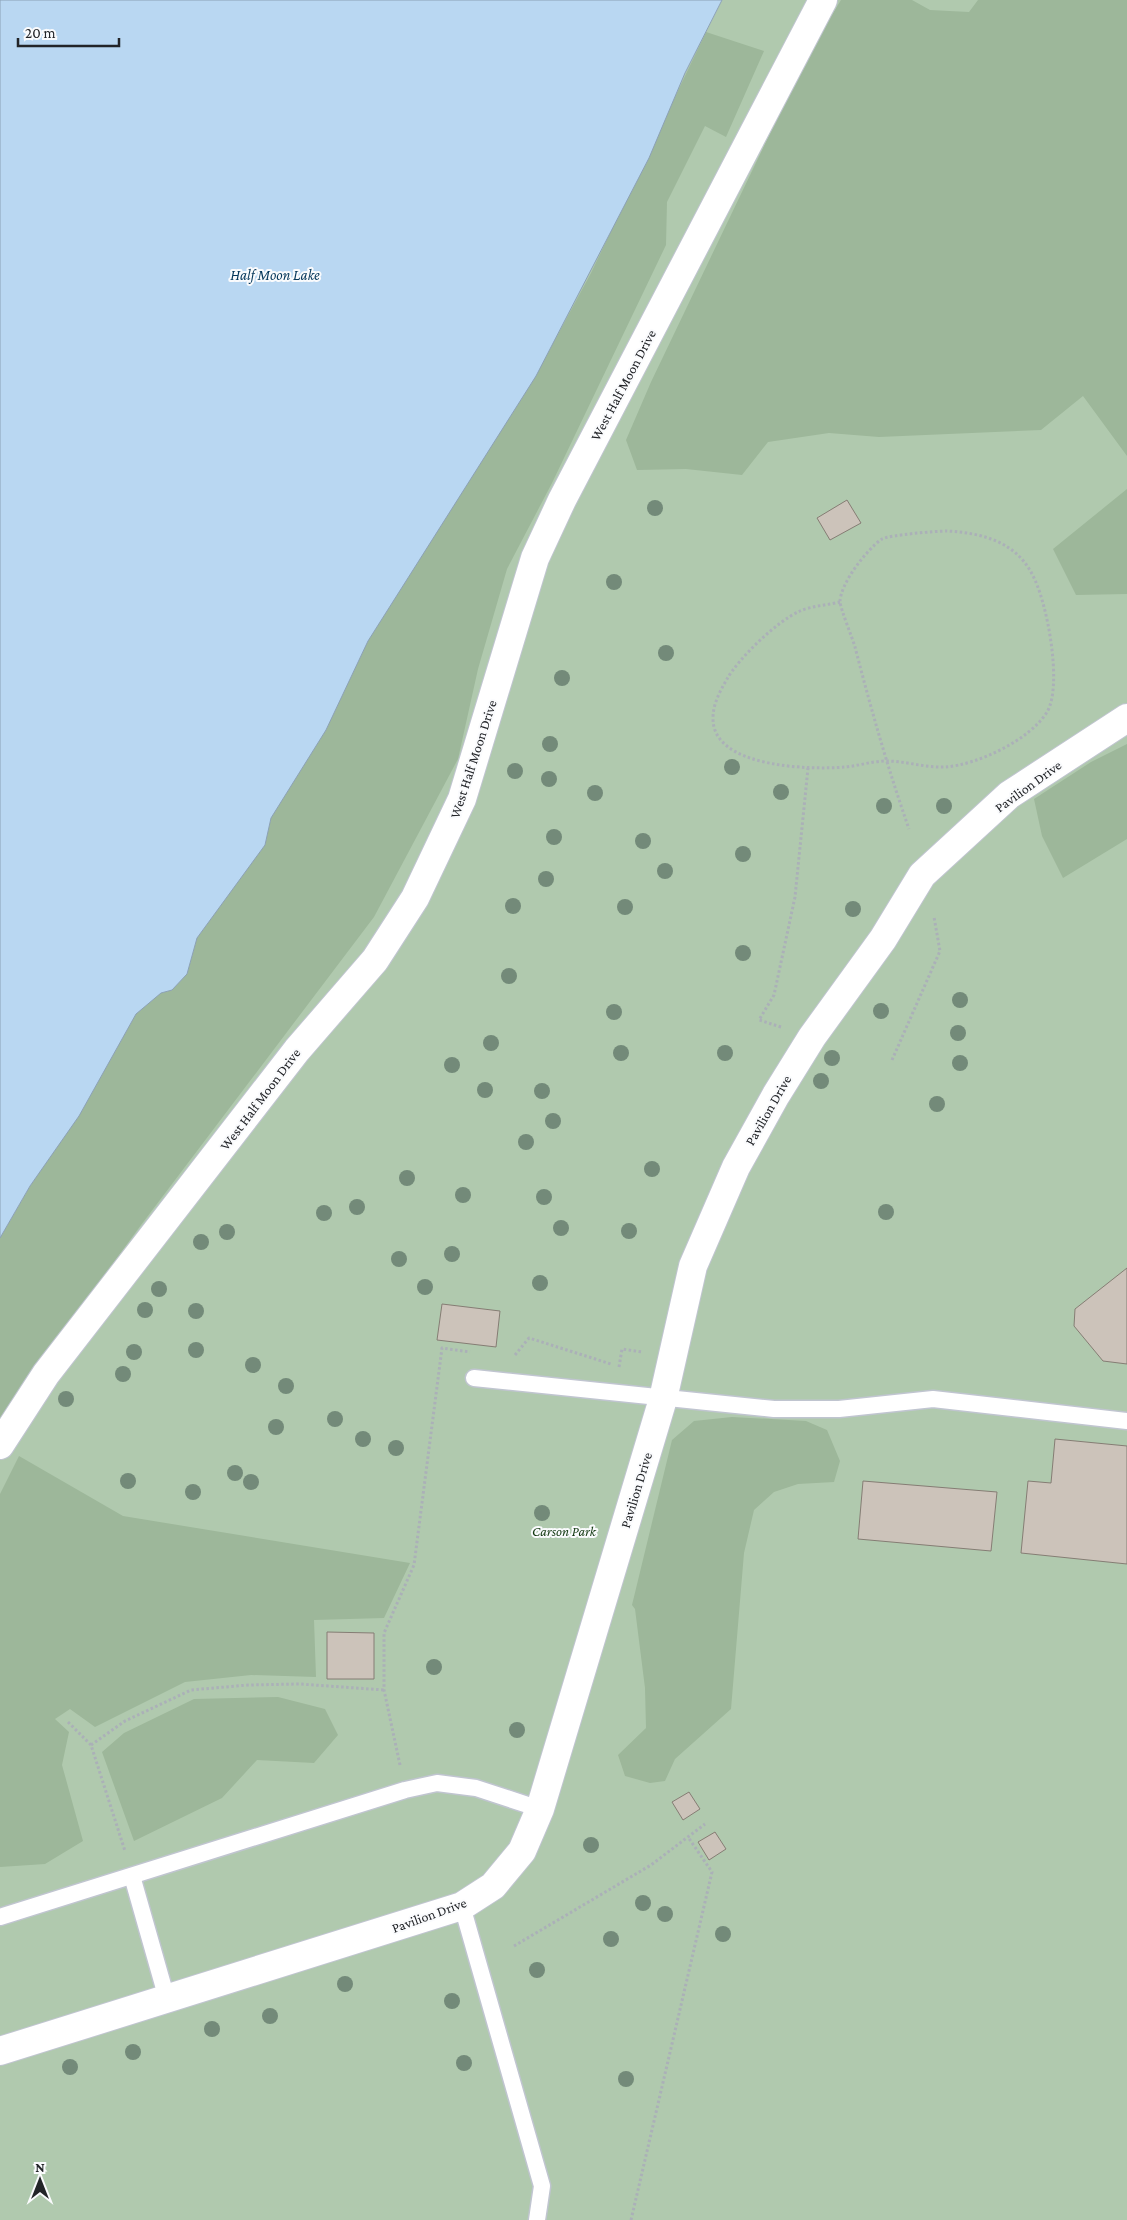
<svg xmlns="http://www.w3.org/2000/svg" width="1127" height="2220" viewBox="0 0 1127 2220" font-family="'Crimson Pro',serif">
  <rect width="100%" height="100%" fill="#e9eef9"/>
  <!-- green -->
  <path fill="#b0c9ae" d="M722,0h405v2220h-1127v-982l685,-1165z"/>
  <!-- forest -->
  <g fill="#9db79a">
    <path d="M841,0h71l18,10 39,2 9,-12h149v456l-44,-60 -42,34 -162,7 -50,-4 -61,9 -26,33 -56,-6 -49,1 -11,-30 25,-58 157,-328z"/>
    <path d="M706,32l58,19 -38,86 -21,-11 -38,76 -1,43 -114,238 -45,86 -29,100 -20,90 -84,158 -233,308 -141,193v-180l30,-52 49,-70 57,-102 25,-21 11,-3 15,-16 10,-36 68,-93 6,-27 55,-88 42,-89 168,-266 55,-102z"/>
    <path d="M1127,489v105l-51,1 -23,-46z"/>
    <path d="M1127,744v95l-64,39 -21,-42 -8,-37 57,-37z"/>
    <path d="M732,1417l74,4 21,9 13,31 -6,21 -36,2 -24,8 -20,18 -10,43 -13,156 -56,50 -10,22 -15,2 -25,-7 -7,-21 28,-27 -1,-40 -10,-79 -3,-4 40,-165 22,-19z"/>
    <path d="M19,1456l104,60 287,47 -26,55 -70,2 2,57 -65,-2 -66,7 -90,45 -25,-18 -15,10 14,13 -7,33 21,76 -38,23 -45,3v-373z"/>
    <path d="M278,1697l47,12 13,26 -24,28 -57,-3 -35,38 -88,43 -32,-89 22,-19 70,-34z"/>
  </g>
  <!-- water -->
  <path fill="#b9d7f2" stroke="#8ca1b5" d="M0,0h722l-37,73 -36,85 -113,218 -168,265 -42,89 -55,88 -6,27 -68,93 -10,36 -15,16 -11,3 -25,21 -57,102 -49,70 -30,52z"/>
  <!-- building -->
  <g fill="#ccc3ba" stroke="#857d74">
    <path d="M847,500l14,23 -31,17 -13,-22z"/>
    <path d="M1127,1268v96l-24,-3 -29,-35 1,-17z"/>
    <path d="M442,1304l58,7 -4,36 -59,-7z"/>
    <path d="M1055,1439l72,7v118l-106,-11 7,-72 23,2z"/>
    <path d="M863,1481l134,11 -6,59 -133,-12z"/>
    <path d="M327,1632l47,1v46h-47z"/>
    <path d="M689,1792l11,17 -17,11 -11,-18z"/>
    <path d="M715,1832l11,17 -17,11 -11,-18z"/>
  </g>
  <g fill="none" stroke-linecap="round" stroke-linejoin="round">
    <!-- lane casing -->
    <g stroke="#c0c5d0" stroke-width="19">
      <g id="lane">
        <path d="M474,1378l300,31h65l94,-10 194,22"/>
        <path d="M132,1876l35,123"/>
        <path d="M462,1906l80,280 -5,34"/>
        <path d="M0,1917l405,-127 32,-7 39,5 64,21"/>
      </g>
    </g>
    <!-- street casing -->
    <g stroke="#c0c5d0" stroke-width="30">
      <g id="street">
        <path d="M0,1445l46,-71 251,-324 78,-90 40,-62 47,-99 73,-241 27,-58 261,-500"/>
        <path d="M0,2051l462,-145 31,-20 29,-35 18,-42 123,-410 30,-133 43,-99 40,-72 36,-58 71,-98 39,-64 87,-80 118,-77"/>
      </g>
    </g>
    <!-- path -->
    <g stroke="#abb0b8" stroke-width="3" stroke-dasharray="2.5 2.5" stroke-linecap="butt">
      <path d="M840,602c-12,3 -29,4 -40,9 -23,10 -61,47 -73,68 -7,12 -14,25 -14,39 -1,50 98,52 132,49 13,-1 27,-6 41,-6 20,0 39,7 59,6 32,-2 85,-27 102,-55 16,-26 0,-112 -15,-138 -17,-33 -51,-41 -85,-43 -11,0 -57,4 -65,8 -15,10 -42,45 -42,63 1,8 12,35 15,45 16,62 33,122 54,182"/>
      <path d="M781,1027l-22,-7 15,-25 21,-98 13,-129"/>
      <path d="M892,1060l48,-109 -6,-34"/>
      <path d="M515,1355l14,-17 82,26"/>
      <path d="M619,1367l3,-18 20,3"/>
      <path d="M68,1722l23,23 34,106"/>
      <path d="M91,1745l34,-24 66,-31 57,-5 52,-1 84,6"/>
      <path d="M400,1765l-16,-75v-57l30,-68 28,-217 28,4"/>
      <path d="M514,1946l137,-81 54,-41"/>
      <path d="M631,2220l81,-348 -24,-35"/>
    </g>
    <!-- lane -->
    <use href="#lane" stroke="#fff" stroke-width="16"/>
    <!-- street -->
    <use href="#street" stroke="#fff" stroke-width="28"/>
  </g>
  <!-- trees -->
  <g fill="#738a79">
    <circle cx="655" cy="508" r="8"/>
    <circle cx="614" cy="582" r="8"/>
    <circle cx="666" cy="653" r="8"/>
    <circle cx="562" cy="678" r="8"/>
    <circle cx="550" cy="744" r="8"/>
    <circle cx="732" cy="767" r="8"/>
    <circle cx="515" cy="771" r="8"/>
    <circle cx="549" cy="779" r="8"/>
    <circle cx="781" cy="792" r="8"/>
    <circle cx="595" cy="793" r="8"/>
    <circle cx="884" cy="806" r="8"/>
    <circle cx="944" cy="806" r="8"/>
    <circle cx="554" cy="837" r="8"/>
    <circle cx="643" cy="841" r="8"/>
    <circle cx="743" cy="854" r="8"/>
    <circle cx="665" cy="871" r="8"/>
    <circle cx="546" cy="879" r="8"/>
    <circle cx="513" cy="906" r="8"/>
    <circle cx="625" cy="907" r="8"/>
    <circle cx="853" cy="909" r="8"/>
    <circle cx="743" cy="953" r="8"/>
    <circle cx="509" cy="976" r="8"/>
    <circle cx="960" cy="1000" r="8"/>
    <circle cx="881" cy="1011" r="8"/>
    <circle cx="614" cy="1012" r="8"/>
    <circle cx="958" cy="1033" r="8"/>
    <circle cx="491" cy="1043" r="8"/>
    <circle cx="621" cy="1053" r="8"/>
    <circle cx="725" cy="1053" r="8"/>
    <circle cx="832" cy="1058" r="8"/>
    <circle cx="960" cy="1063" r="8"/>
    <circle cx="452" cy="1065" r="8"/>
    <circle cx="821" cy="1081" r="8"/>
    <circle cx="485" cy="1090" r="8"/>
    <circle cx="542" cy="1091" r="8"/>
    <circle cx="937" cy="1104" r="8"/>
    <circle cx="553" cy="1121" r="8"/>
    <circle cx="526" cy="1142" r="8"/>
    <circle cx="652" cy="1169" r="8"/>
    <circle cx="407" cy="1178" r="8"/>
    <circle cx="463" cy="1195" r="8"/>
    <circle cx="544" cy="1197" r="8"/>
    <circle cx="357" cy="1207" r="8"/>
    <circle cx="886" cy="1212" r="8"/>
    <circle cx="324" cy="1213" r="8"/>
    <circle cx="561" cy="1228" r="8"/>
    <circle cx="629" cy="1231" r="8"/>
    <circle cx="227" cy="1232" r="8"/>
    <circle cx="201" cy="1242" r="8"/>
    <circle cx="452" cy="1254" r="8"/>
    <circle cx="399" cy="1259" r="8"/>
    <circle cx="540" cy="1283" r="8"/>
    <circle cx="425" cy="1287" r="8"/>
    <circle cx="159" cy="1289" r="8"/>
    <circle cx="145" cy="1310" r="8"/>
    <circle cx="196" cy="1311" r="8"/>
    <circle cx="196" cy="1350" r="8"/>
    <circle cx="134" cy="1352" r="8"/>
    <circle cx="253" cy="1365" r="8"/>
    <circle cx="123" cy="1374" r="8"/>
    <circle cx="286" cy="1386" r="8"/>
    <circle cx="66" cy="1399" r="8"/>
    <circle cx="335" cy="1419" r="8"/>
    <circle cx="276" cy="1427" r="8"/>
    <circle cx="363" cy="1439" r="8"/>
    <circle cx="396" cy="1448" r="8"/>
    <circle cx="235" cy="1473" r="8"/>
    <circle cx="128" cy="1481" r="8"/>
    <circle cx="251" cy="1482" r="8"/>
    <circle cx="193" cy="1492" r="8"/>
    <circle cx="542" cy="1513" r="8"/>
    <circle cx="434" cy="1667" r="8"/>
    <circle cx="517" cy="1730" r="8"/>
    <circle cx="591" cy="1845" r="8"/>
    <circle cx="643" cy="1903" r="8"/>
    <circle cx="665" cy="1914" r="8"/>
    <circle cx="723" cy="1934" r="8"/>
    <circle cx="611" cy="1939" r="8"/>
    <circle cx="537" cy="1970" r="8"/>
    <circle cx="345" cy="1984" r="8"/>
    <circle cx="452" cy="2001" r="8"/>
    <circle cx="270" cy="2016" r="8"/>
    <circle cx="212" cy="2029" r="8"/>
    <circle cx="133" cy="2052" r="8"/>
    <circle cx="464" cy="2063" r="8"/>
    <circle cx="70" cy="2067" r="8"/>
    <circle cx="626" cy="2079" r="8"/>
  </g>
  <g text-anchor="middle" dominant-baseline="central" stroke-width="4" stroke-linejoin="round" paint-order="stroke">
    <!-- street labels -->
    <g font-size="14" fill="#222428" stroke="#fafbfd">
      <text transform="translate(623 385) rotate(-62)">West Half Moon Drive</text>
      <text transform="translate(473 759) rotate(-72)">West Half Moon Drive</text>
      <text transform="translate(1028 786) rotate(-36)">Pavilion Drive</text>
      <text transform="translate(260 1099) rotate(-53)">West Half Moon Drive</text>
      <text transform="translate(768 1110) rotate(-60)">Pavilion Drive</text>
      <text transform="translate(636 1490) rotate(-73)">Pavilion Drive</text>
      <text transform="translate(429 1915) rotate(-20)">Pavilion Drive</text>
    </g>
    <!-- park labels -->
    <g font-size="14" font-style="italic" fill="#123810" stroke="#fafbfd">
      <text x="564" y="1531">Carson Park</text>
    </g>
    <!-- water labels -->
    <g font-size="15" font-style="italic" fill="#05375a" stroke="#fafbfd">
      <text x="275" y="275">Half Moon Lake</text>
    </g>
  </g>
  <!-- north arrow -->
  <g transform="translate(40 2180)" stroke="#fafbfd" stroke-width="4" paint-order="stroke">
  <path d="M0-4L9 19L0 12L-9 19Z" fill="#222428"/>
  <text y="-8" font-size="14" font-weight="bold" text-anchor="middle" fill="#222428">N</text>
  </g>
  <!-- scale -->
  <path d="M18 38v8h101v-8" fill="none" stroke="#222428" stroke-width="2.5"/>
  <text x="25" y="38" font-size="15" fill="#222428" stroke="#fafbfd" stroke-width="4" paint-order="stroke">20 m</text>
</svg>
